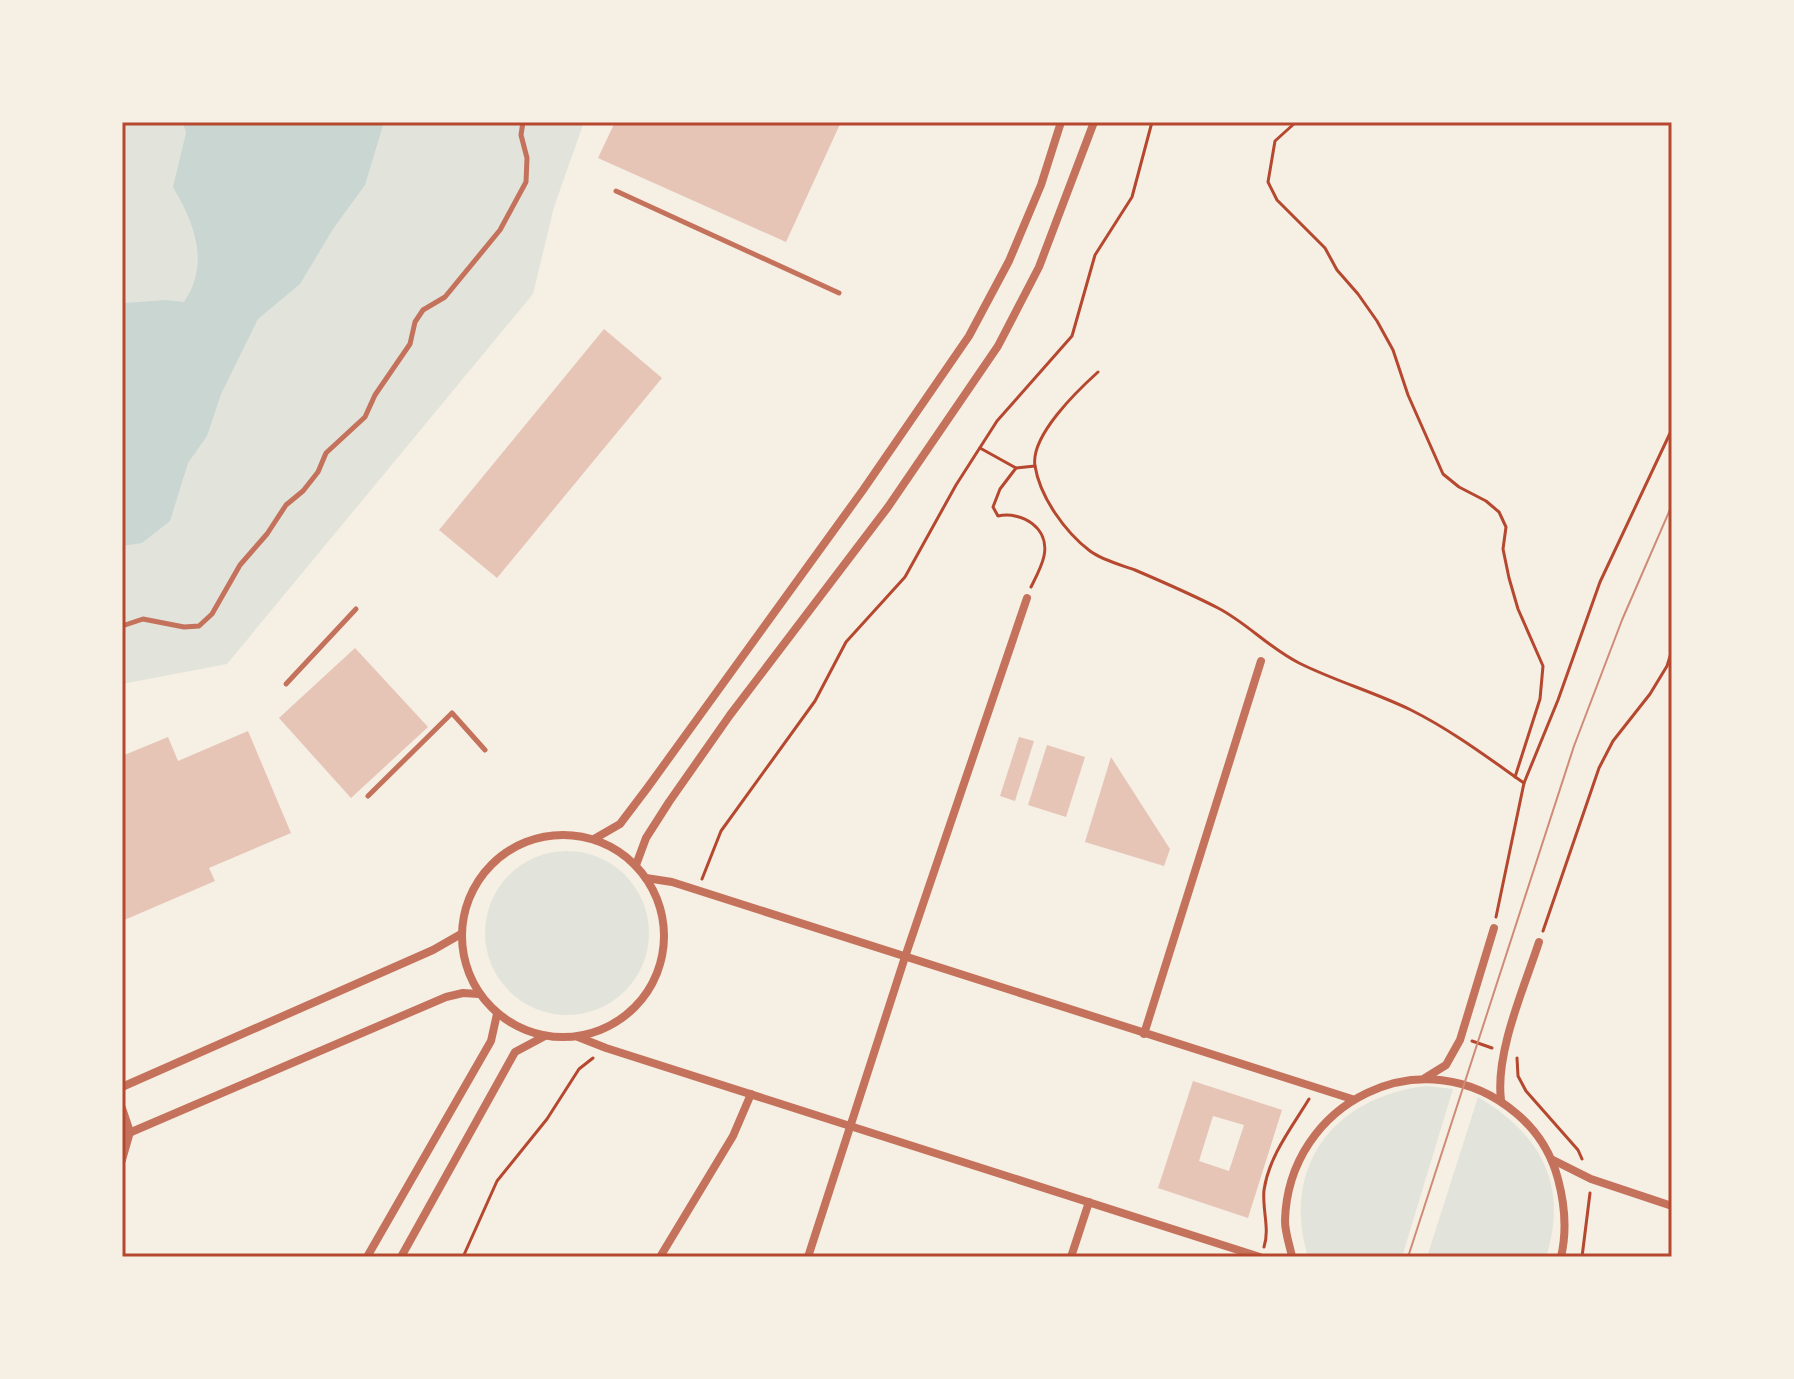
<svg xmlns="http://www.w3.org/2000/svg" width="1794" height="1379" viewBox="0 0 1794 1379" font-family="'Golos Text',sans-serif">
  <rect width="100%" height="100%" fill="#f6efe4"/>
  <!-- green -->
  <g fill="#e2e4dc">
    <path d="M122,122h462l-30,85 -21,87 -306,370 -105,20z"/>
    <circle cx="567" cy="933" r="82"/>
    <path d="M1427,1086l26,3 -51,168h-94c-28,-91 27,-161 119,-171z"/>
    <path d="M1478,1097c62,37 91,87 68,160h-119z"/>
  </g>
  <!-- water -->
  <path fill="#c9d6d2" d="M183,122h201l-19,63 -32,44 -33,55 -42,35 -37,75 -14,42 -19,27 -18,58 -28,22 -20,3v-240l4,-3 39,-3 19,2c26,-38 11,-78 -11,-115l13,-54z"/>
  <!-- building -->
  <g fill="#e6c5b7" fill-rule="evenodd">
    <path d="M615,122h226l-55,120 -188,-84z"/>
    <path d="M604,329l58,49 -165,200 -58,-48z"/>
    <path d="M355,648l73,79 -77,71 -72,-80z"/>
    <path d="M248,731l43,102 -82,35 6,13 -93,40v-165l46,-19 10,24z"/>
    <path d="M1019,737l15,4 -19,60 -15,-5z"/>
    <path d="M1047,745l38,12 -19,60 -38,-12z"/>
    <path d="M1111,757l59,92 -6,17 -79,-24z"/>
    <path d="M1193,1081l89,29 -34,108 -90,-30zM1213,1116l31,9 -15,46 -30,-10z"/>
  </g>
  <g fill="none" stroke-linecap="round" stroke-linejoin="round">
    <!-- path -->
    <g stroke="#b5482f" stroke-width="3">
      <path d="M1296,122l-21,19 -7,41 9,18 48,48 12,22 21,24 19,27 16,29 15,45 35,79 16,13 27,14 13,11 7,15 -3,22 6,29 9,31 25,57 -3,33 -25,78"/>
      <path d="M1098,372c-20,18 -68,64 -63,94 5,31 30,66 55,85 12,9 31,14 45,19 28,12 56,24 83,38 29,15 51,40 81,55 36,18 75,29 112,47 40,20 76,47 113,73"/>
      <path d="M980,448l36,20 19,-2"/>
      <path d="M1016,468l-16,21 -7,18 5,9c24,-5 52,12 46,40 -2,10 -8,21 -13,31"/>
      <path d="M702,879l19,-48 94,-130 31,-59 59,-65 51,-92 41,-64 75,-85 23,-81 37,-58 20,-75"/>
      <path d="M1496,917l28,-134 34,-83 42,-118 72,-153"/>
      <path d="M1543,931l56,-163 14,-27 37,-47 17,-28 5,-16"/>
      <path d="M1472,1041l20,7"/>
      <path d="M1517,1058l1,18 8,15 52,59 4,9"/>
      <path d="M1264,1247c6,-18 -2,-38 0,-57 5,-34 28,-63 45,-91"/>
      <path d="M463,1257l34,-76 50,-62 32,-50 14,-11"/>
      <path d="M1582,1257l8,-64"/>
    </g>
    <!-- service -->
    <g stroke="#c5725c" stroke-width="5">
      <path d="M616,191l223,102"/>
      <path d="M122,626l21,-7 41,8 15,-1 13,-12 28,-49 27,-31 19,-29 17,-14 15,-19 8,-19 39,-36 10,-22 35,-51 5,-22 8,-12 22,-13 55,-67 26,-48 1,-24 -6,-23 2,-13"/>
      <path d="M286,684l70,-75"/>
      <path d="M368,796l84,-83 33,37"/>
    </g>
    <!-- minor -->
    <g stroke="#c5725c" stroke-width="8">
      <circle cx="563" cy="936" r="101"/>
      <path d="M594,839l26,-15 28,-37 215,-297 106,-154 40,-75 32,-76 20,-63"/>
      <path d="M636,865l10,-27 23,-36 61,-87 158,-208 110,-161 41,-79 55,-145"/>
      <path d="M646,878l26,4 680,217"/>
      <path d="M1144,1034l117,-373"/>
      <path d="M578,1037l28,11 654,209"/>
      <path d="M1425,1078l21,-13 14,-25 34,-112"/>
      <path d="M122,1087l311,-137 28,-16"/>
      <path d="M1501,1100c-6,-47 23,-112 38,-158"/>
      <path d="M122,1108l8,24 -8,28"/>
      <path d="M122,1136l324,-139 17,-4 16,1"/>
      <path d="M1553,1160l38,19 81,27"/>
      <path d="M367,1257l124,-216 6,-27"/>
      <path d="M401,1257l114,-205 30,-16"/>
      <path d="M660,1257l73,-121 18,-42"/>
      <path d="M808,1257l97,-300 122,-359"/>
      <path d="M1071,1257l18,-55"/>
      <path d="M1292,1257c-2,-11 -7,-24 -7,-36 3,-119 139,-187 232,-107 20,17 34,39 41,65 7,26 9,52 3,78"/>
    </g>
    <!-- tram -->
    <path stroke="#cf8b77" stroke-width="2" d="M1408,1257l166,-511 48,-126 50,-115"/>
  </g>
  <!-- border -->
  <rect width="1794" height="1379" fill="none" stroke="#f6efe4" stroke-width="248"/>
  <rect x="124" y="124" width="1546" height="1131" fill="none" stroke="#b5482f" stroke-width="3"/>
</svg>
